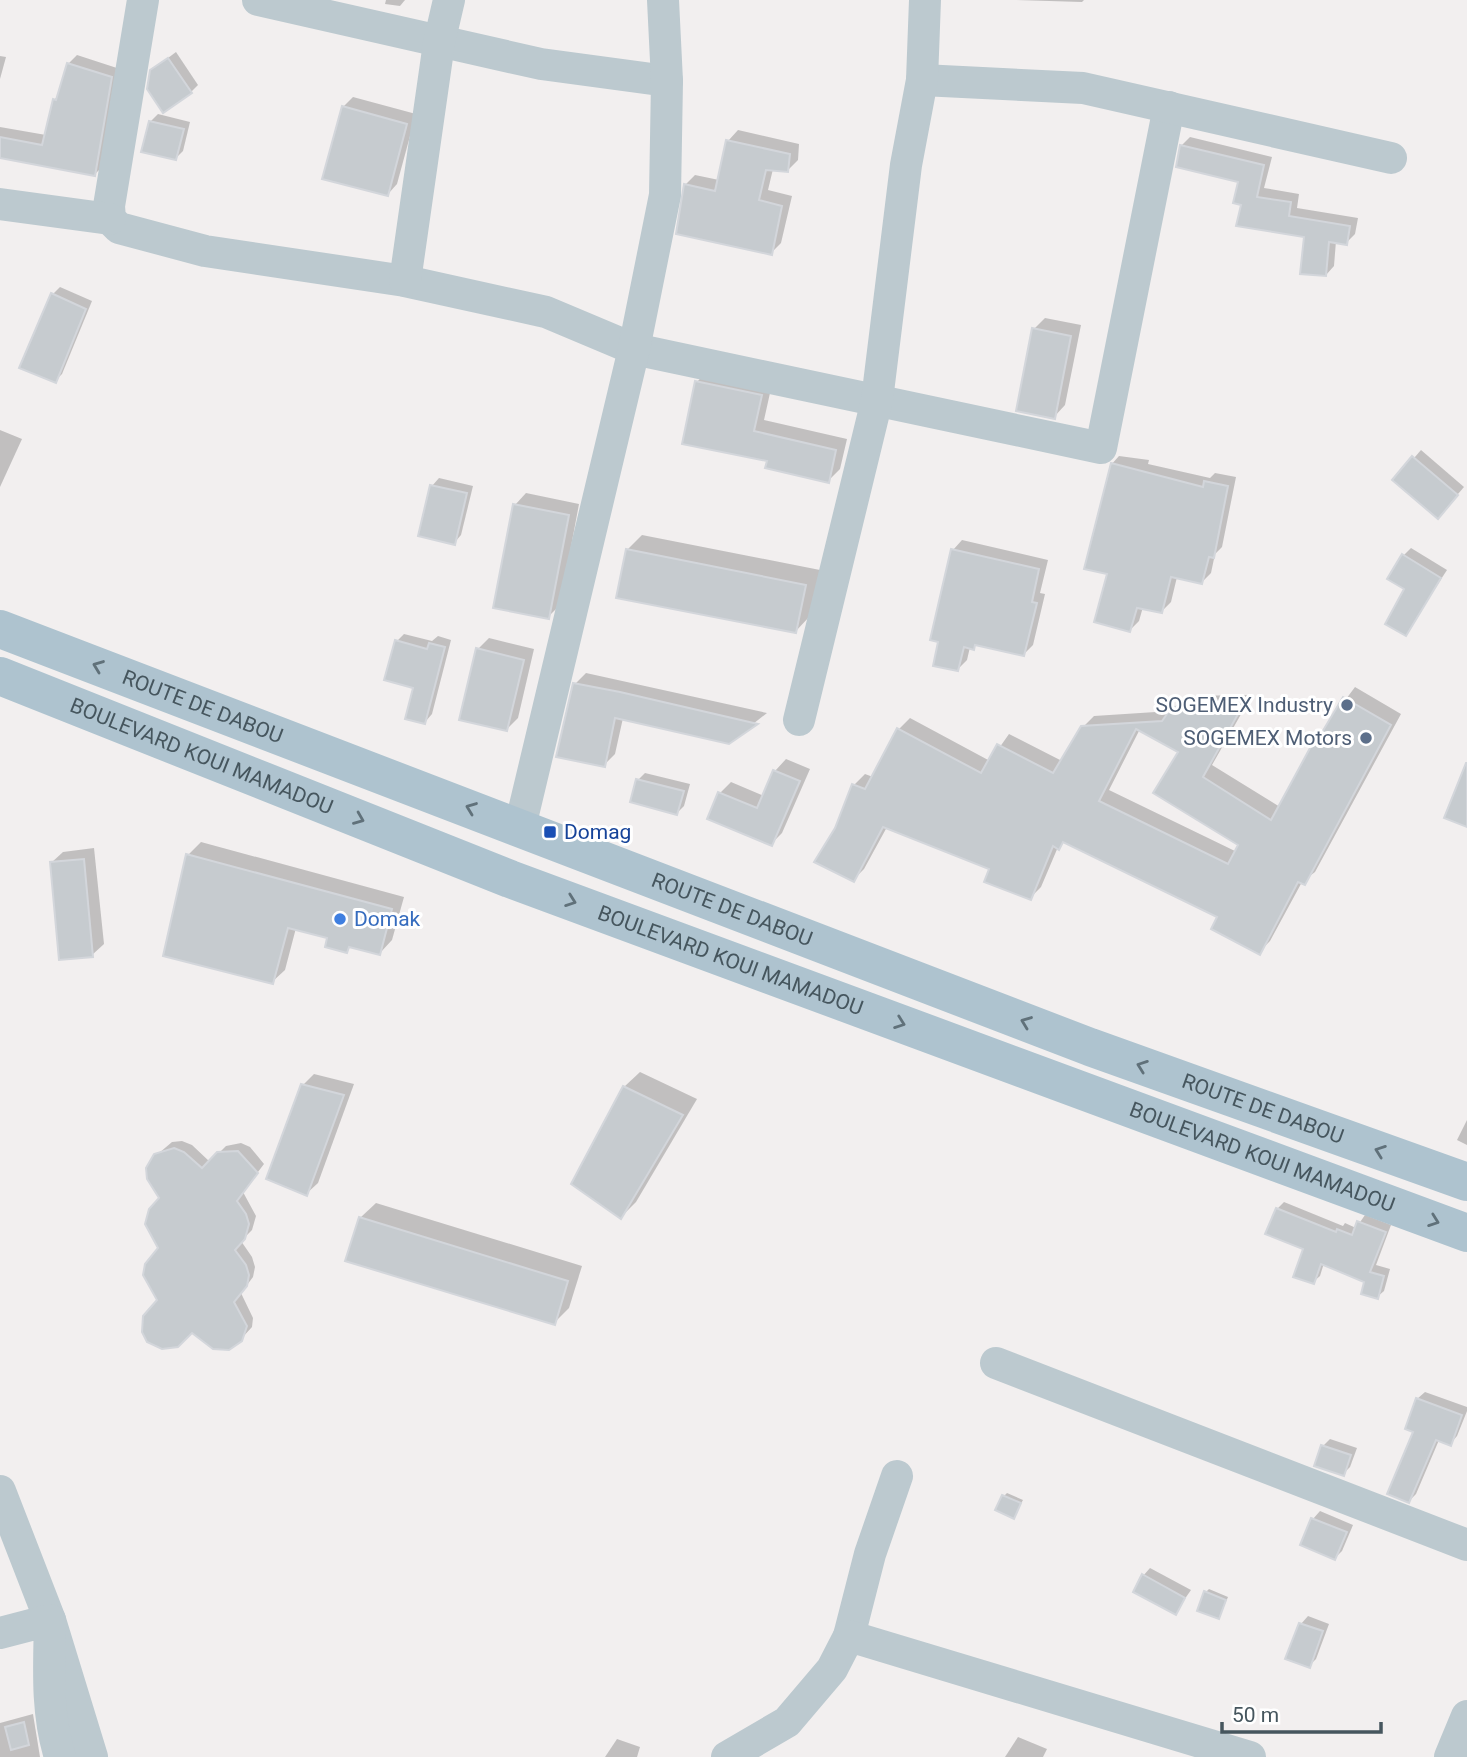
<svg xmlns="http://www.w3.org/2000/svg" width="1467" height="1757" viewBox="0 0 1467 1757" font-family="Roboto,sans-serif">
  <rect width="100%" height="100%" fill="#f2efef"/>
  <!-- shadow -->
  <g fill="#0003" fill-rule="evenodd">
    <path d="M386,0h19l-5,6 -15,-2z"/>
    <path d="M1016,0h68l-2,2z"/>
    <path d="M176,52l22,33 -7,7 -39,-22z"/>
    <path d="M77,55l43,14 -16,96 -9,9 -95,-17v-30l46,8 8,-35 5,-5 9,-31z"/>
    <path d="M0,56l6,1 -6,22z"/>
    <path d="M353,97l63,17 -19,70 -9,10 -45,-87z"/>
    <path d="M158,114l32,8 -7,29 -7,7 -26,-36z"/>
    <path d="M738,130l61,14 -1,16 -11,11 -14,-2 -5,21 24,6 -11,47 -10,10 -86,-68 10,-10 24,5 9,-39z"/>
    <path d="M1190,137l82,20 -8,31 35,6 -2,14 61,10 -3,16 -9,9 -10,-2 -2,25 -8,9 -21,-39 -62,-32 -3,-24 -62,-15 4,-20z"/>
    <path d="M60,287l32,14 -30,73 -7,7 -34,-14 32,-73z"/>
    <path d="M1045,318l36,7 -16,80 -11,12 -20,-88z"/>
    <path d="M708,370l64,14 -8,36 83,19 -7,30 -12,12 -59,-21 -72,-78z"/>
    <path d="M0,430l22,9 -22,48z"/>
    <path d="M1421,450l43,37 -19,22 -50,-29z"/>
    <path d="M1119,456l30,4 -1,4 62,14 5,-5 21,4 -14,70 -7,7 -4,19 -9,9 -25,-5 -6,25 -9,9 -19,-4 -4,14 -9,9 -21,-57 -23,-5 24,-102z"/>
    <path d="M439,478l34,8 -12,49 -7,8 -22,-57z"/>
    <path d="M526,493l53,11 -19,101 -12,12 -33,-112z"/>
    <path d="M642,535l178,35 -10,46 -15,16 -168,-82z"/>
    <path d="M962,540l86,20 -8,33 5,1 -12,51 -9,9 -47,-10 -7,3 -3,13 -9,9 -5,-119z"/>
    <path d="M1411,548l36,22 -41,63 -2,-78z"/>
    <path d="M404,634l28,7 6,-5 13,4 -19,74 -7,8 -10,-35 -18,-46z"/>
    <path d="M489,638l45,11 -16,69 -11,11 -29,-80z"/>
    <path d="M586,673l181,40 -38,30 -106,-25 -8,36 -11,11 -29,-81z"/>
    <path d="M1355,687l46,27 -86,158 -13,10 -32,59 -11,11 -39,-36 -155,-75 -7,6 -17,40 -11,11 -39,-30 -104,-41 -23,42 -11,11 -16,-51 17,-44 11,-11 8,3 26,-48 11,-11 80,43 19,-27 53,27 21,-34 11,-11 77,-5 14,-15 67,-1 -40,70 68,42 37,-69zM1140,729l40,23 61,92 -4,8 -128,-62z"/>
    <path d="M786,759l24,10 -28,64 -11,11 -51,-51 11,-11 33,14 11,-25z"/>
    <path d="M645,773l45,11 -6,22 -7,7 -39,-33z"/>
    <path d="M201,842l203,55 -12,43 -12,13 -29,-7 -4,5 -18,-14 -33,-9 -11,42 -13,12 -84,-127z"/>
    <path d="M94,848l10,96 -12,11 -41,-92 12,-11z"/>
    <path d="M640,1072l57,27 -61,103 -15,15 3,-130z"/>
    <path d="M314,1074l40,10 -36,99 -12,11 -3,-109z"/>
    <path d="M1467,1120v25l-10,-5z"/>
    <path d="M182,1141l10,4 18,17 16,-16 15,-3 9,4 14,17 -21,28 13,24 -4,14 -11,11 11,16 3,10 -2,10 -12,16 12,25 -1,9 -11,12 -82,-39 2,-102 -9,-39 20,-17z"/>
    <path d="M1284,1202l59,24 2,-3 11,5 9,-13 26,10 -15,40 14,4 -6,22 -7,6 -11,-16 -42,-18 -4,13 -7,6 -8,-34 -28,-39z"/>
    <path d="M376,1203l206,63 -13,42 -15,15 -194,-105z"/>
    <path d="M1425,1392l42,15v4l-10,25 -7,8 -11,-4 -23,54 -7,7 8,-102z"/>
    <path d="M1330,1439l27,9 -7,19 -7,7 -20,-28z"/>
    <path d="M1007,1493l16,7 -9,16 -10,-20z"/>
    <path d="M1320,1511l33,14 -11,26 -7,7 -33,-13 11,-26z"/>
    <path d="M1150,1568l41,22 -16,23 -32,-37z"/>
    <path d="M1209,1589l19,8 -9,20 -13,-25z"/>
    <path d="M1308,1616l21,8 -13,35 -7,7 -21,-8 13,-34z"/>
    <path d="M33,1714l7,43h-40v-34z"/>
    <path d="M1018,1737l29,12 -4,8h-38z"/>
    <path d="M617,1739l23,8 -3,10h-32z"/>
  </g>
  <!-- building -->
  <g fill="#c6cbcf" stroke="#d3d6db" stroke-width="2" fill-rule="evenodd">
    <path d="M168,58l24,35 -29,20 -16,-24 3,-19z"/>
    <path d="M67,63l45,14 -17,99 -95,-18v-21l42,8 11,-46 3,1z"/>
    <path d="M342,106l65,18 -19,72 -66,-17z"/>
    <path d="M149,121l35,8 -8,31 -35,-8z"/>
    <path d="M726,140l64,14 -2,18 -22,-2 -7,30 23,6 -10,49 -96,-21 8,-50 31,7z"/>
    <path d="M1180,145l84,20 -7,32 34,5 -2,14 61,10 -3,19 -18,-3 -3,34 -26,-2 4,-37 -68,-11 5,-21 -8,-2 5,-21 -62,-15z"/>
    <path d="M51,293l35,16 -30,74 -37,-15z"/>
    <path d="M1032,328l39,8 -16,83 -39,-8z"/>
    <path d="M695,381l67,14 -8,36 82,19 -7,33 -64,-15 2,-7 -85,-17z"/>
    <path d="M1412,456l46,39 -20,24 -46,-39z"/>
    <path d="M1111,463l92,24 1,-6 24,5 -14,72 -5,-1 -7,27 -31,-7 -9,36 -25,-5 -7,24 -36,-10 13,-48 -23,-5z"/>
    <path d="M430,485l37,8 -12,52 -37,-9z"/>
    <path d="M513,504l56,11 -20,104 -56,-11z"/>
    <path d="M626,549l180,36 -10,48 -180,-35z"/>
    <path d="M951,549l88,20 -7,33 5,1 -13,53 -49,-11 -1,5 -10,-3 -6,24 -25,-5 5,-24 -8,-2z"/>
    <path d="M1402,554l39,24 -35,58 -21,-12 19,-35 -17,-10z"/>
    <path d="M395,640l32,9 2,-6 16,4 -20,77 -20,-5 8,-31 -29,-8z"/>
    <path d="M476,648l48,12 -17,71 -48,-11z"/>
    <path d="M573,683l47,9 138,32 -29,20 -114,-26 -10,49 -49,-10z"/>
    <path d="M1343,697l48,28 -86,160 -7,-3 -38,73 -49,-26 6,-12 -154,-75 -4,8 -6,-4 -22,54 -47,-18 5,-13 -106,-42 -29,55 -40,-20 21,-34 17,-44 13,5 32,-61 84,45 16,-29 56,29 28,-47 81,-5 10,-14 71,-2 -40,72 68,43 45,-83 2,2zM1136,729l42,23 -25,41 85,52 -10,19 -129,-63z"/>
    <path d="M1466,763h1v64l-23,-9z"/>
    <path d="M773,770l27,11 -28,65 -65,-27 11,-27 39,16z"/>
    <path d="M636,779l48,12 -7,24 -47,-13z"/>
    <path d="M186,854l206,55 -12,46 -31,-8 -2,6 -22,-6 2,-9 -39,-10 -15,56 -110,-28z"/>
    <path d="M84,859l9,98 -34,3 -9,-98z"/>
    <path d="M301,1084l43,11 -37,101 -41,-17z"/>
    <path d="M623,1086l60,29 -62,104 -50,-35z"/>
    <path d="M174,1148l10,4 18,16 15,-16 21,-1 20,22 -21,28 9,13 3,10 -4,15 -10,11 11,15 3,10 -2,11 -13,16 13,24 -5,15 -13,9 -16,-1 -21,-16 -14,14 -16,2 -15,-7 -5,-10 1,-16 14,-16 -14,-25 2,-11 13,-16 -13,-24 4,-15 10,-11 -12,-19 -1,-11 8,-14z"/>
    <path d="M1276,1208l60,24 1,-3 15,6 5,-14 29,11 -16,40 14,4 -6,23 -17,-5 3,-12 -43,-18 -7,20 -21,-7 10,-28 -38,-15z"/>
    <path d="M359,1217l209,64 -13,44 -210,-64z"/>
    <path d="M1416,1398l46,17 -11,31 -15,-6 -27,63 -22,-9 26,-62 -8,-3z"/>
    <path d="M1321,1445l30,10 -7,21 -30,-10z"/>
    <path d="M1002,1495l19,8 -7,16 -19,-9z"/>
    <path d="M1311,1518l36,14 -12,28 -35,-15z"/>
    <path d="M1142,1574l43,24 -9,17 -43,-23z"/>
    <path d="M1204,1591l22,9 -7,19 -22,-8z"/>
    <path d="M1299,1623l24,8 -13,37 -25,-9z"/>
    <path d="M24,1722l5,23 -18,5 -6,-23z"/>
  </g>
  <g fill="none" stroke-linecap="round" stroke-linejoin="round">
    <!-- minor -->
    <g stroke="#bcc9cf" stroke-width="32">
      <path d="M143,0l-34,206 1,13 9,9 86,23 200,30 141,31 88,37 467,99 68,-341"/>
      <path d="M258,0l283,64 126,17"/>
      <path d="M922,80l161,8 308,70"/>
      <path d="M0,204l110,15"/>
      <path d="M405,281l34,-238 10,-43"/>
      <path d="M799,720l78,-320 29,-235 16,-85 3,-80"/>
      <path d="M520,827l114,-478 31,-154 2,-114 -4,-81"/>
      <path d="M996,1363l471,182"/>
      <path d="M0,1491l50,129 42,137"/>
      <path d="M0,1633l50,-13c-1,46 -4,92 10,137"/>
      <path d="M849,1636l21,-82 27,-78"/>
      <path d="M727,1757l60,-35 45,-53 17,-33 401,121"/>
      <path d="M1450,1757l17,-41"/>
    </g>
    <!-- major -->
    <g stroke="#aec3cf" stroke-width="38">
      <path id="s1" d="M0,629l1090,418 377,135"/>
      <path id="s2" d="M0,676l510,203 957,354"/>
    </g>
  </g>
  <!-- one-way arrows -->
  <defs><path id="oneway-chevron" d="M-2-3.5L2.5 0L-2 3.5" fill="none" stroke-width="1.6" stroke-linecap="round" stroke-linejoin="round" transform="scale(1.75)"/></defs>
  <g stroke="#60717a">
    <use href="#oneway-chevron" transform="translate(98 666) rotate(-159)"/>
    <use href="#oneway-chevron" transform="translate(471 808) rotate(-159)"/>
    <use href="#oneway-chevron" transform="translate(359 819) rotate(22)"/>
    <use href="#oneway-chevron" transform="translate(571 901) rotate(20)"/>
    <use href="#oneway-chevron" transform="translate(1026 1022) rotate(-159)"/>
    <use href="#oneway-chevron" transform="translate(900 1023) rotate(20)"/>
    <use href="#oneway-chevron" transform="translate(1142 1066) rotate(-160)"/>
    <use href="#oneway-chevron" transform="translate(1380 1151) rotate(-160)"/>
    <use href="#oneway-chevron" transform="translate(1434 1221) rotate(20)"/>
  </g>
  <!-- markers -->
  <g fill="#5c6f8a" stroke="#fff" stroke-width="2.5">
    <circle cx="1347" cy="705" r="7"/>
    <circle cx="1366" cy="738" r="7"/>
  </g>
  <rect fill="#1a4fb4" stroke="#fff" stroke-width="2.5" x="543" y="825" width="14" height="14" rx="3.5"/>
  <circle fill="#3f7fe0" stroke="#fff" stroke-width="2.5" cx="340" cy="919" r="7"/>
  <g text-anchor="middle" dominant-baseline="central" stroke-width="6" stroke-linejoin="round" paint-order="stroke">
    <!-- service labels -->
    <g font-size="21" fill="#4e5e75" stroke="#fff" text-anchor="end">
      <text x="1333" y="705">SOGEMEX Industry</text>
      <text x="1352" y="738">SOGEMEX Motors</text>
    </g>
    <!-- street labels -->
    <g font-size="21" fill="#46565e" stroke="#fff">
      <text stroke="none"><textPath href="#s1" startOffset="217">ROUTE DE DABOU</textPath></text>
      <text stroke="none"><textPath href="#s2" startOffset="217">BOULEVARD KOUI MAMADOU</textPath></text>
      <text stroke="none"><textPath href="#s1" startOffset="784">ROUTE DE DABOU</textPath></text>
      <text stroke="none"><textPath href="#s2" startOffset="784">BOULEVARD KOUI MAMADOU</textPath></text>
      <text stroke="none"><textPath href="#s1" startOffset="1351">ROUTE DE DABOU</textPath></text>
      <text stroke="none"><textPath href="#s2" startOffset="1351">BOULEVARD KOUI MAMADOU</textPath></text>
    </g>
    <!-- transit labels -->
    <g font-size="21" fill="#164399" stroke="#fff" text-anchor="start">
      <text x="564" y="832">Domag</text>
    </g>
    <!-- shop labels -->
    <g font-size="21" fill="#366cbe" stroke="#fff" text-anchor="start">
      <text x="354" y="919">Domak</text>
    </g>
  </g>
  <!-- scale -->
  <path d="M1222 1722v10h159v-10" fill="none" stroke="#46565e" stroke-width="3.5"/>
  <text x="1232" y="1722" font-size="21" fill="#46565e" stroke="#ffffff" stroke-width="5" paint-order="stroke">50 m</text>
</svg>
